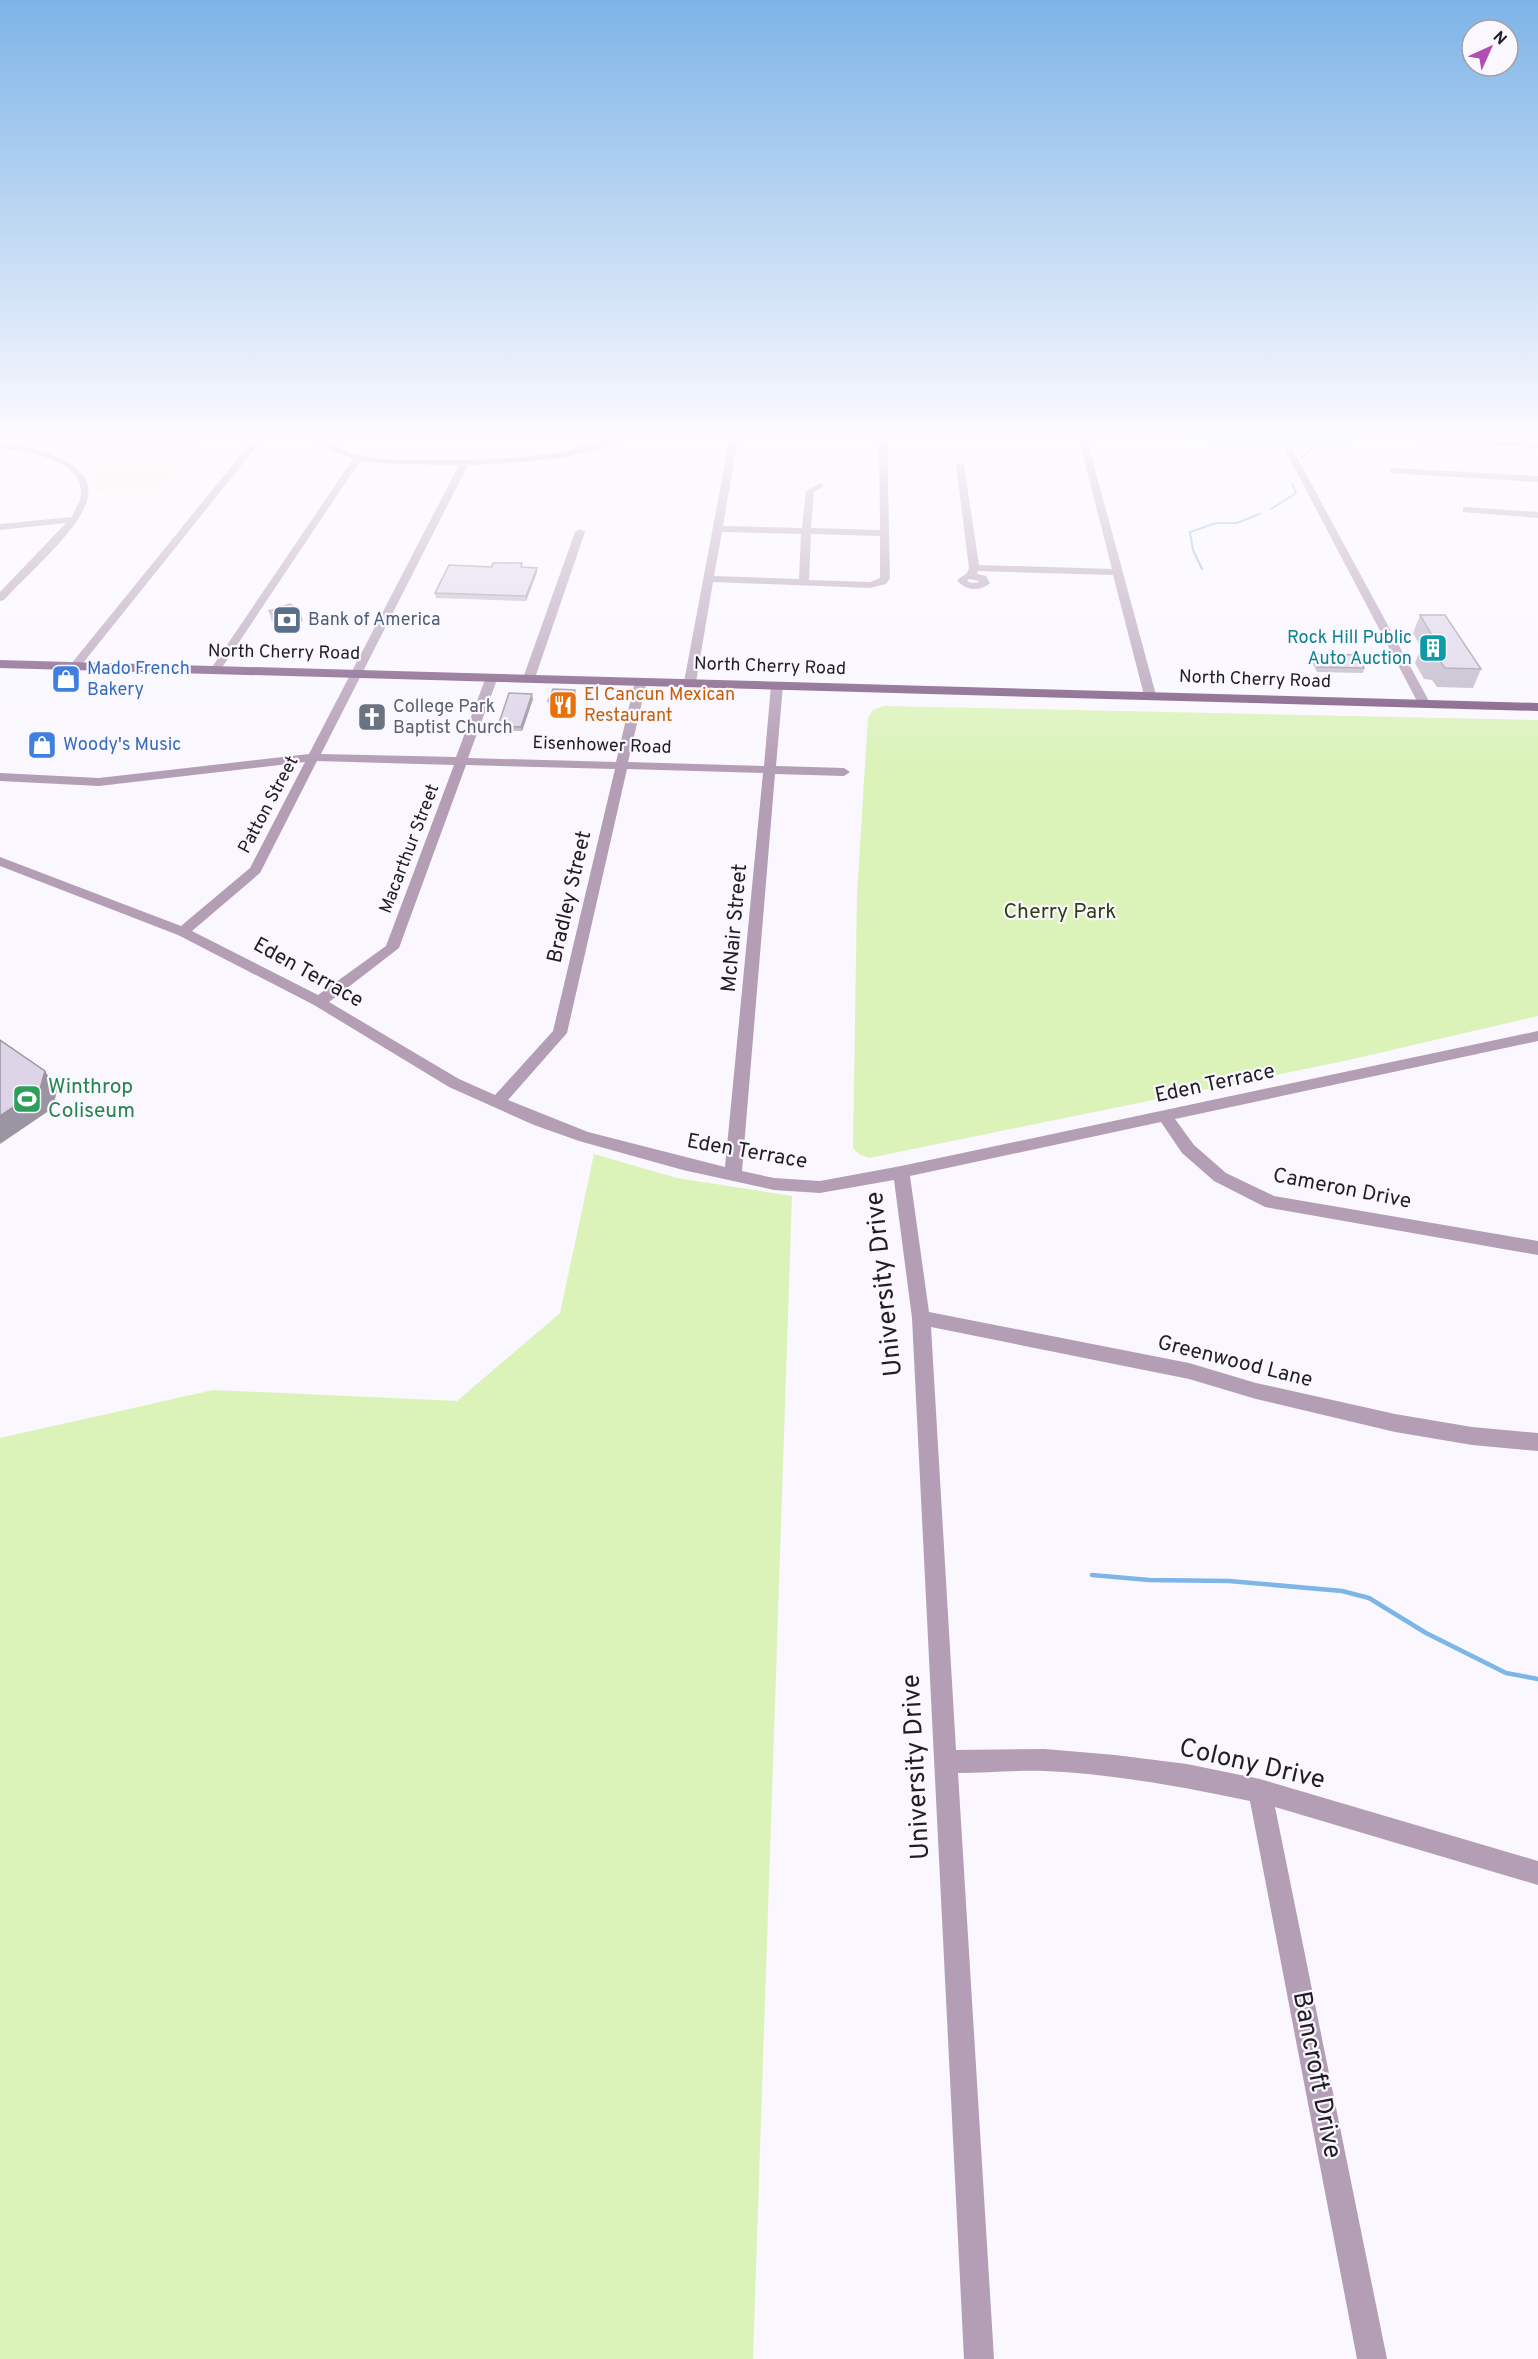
<svg xmlns="http://www.w3.org/2000/svg" width="1538" height="2359" viewBox="0 0 1538 2359" font-family="Overpass,sans-serif">
  <rect width="100%" height="100%" fill="#faf7ff"/>
  <!-- education -->
  <path fill="#ffeadb" d="M0,436h205l-51,57 -59,-1 -1,-11 -14,-17 -42,-17 -38,-5z"/>
  <!-- green -->
  <g fill="#dbf3b9">
    <path d="M1174,436h190l-15,12 -87,2 -67,-4z"/>
    <path d="M884,706l654,14v296l-189,44 -480,98 -10,-4 -6,-6 4,-254 11,-177 5,-7z"/>
    <path d="M594,1154l83,24 115,18 -39,1163h-753v-921l213,-48 244,11 103,-88z"/>
  </g>
  <g fill="none" stroke-linecap="round" stroke-linejoin="round">
    <!-- stream-far1 -->
    <g stroke="#7cb5e6" stroke-width="2">
      <path d="M1301,458l10,-9 50,-13"/>
      <path d="M1271,509l25,-16 -4,-9"/>
      <path d="M1202,569l-9,-19 -3,-18 26,-9h21l23,-9"/>
    </g>
    <!-- stream -->
    <path stroke="#7cb5e6" stroke-width="4.5" d="M1092,1575l57,5 80,1 113,10 27,7 57,35 80,40 32,6"/>
    <!-- minor -->
    <g fill="#b49eb6" fill-rule="evenodd">
      <path d="M256,436h9l-186,232h-8v-4z"/>
      <path d="M310,436c19,0 32,16 50,20 33,6 68,4 101,4 32,-1 64,-2 95,-7 25,-5 51,-17 76,-17 -37,23 -121,28 -164,29l-147,289 135,3 30,-80 6,-3 6,3 -30,81 148,4 19,-81 6,-3 6,3 -19,81 136,4 7,-81 6,-3 6,3 -7,81 68,2 6,4 -6,4 -69,-2 -33,397 32,7 46,3 81,-15 637,-135v10l-363,78 19,26 32,28 48,23 264,45v14l-273,-48 -51,-26 -32,-28 -21,-31 -251,54 19,136 260,51 67,20 139,31 77,13 66,6v18l-66,-6 -77,-13 -139,-33 -67,-20 -258,-52 25,423 89,-1 70,6 72,9 73,15 278,82v24l-263,-78 112,552h-30l-107,-558c-67,-14 -136,-27 -205,-30 -29,-1 -58,2 -87,2l36,586h-30l-52,-1041 -18,-138 -74,13 -46,-3 -91,-20 -104,-29 -45,-16 -85,-38 -135,-82 -136,-70 -178,-69v-9l181,69 69,-58 55,-106 -206,24 -99,-5v-8l99,5 210,-24 150,-289 -61,-1 -38,-3 -141,211h-8l-1,-2 143,-211 -20,-8zM317,761l137,4 -68,181 -68,49 -126,-64 68,-58zM466,765l149,4 -62,262 -58,64 -36,-16 -130,-77 70,-54zM627,769l136,4 -38,394 -137,-35 -80,-32 59,-67z"/>
      <path d="M730,436h8l-15,90 79,2 4,-37 14,-8 4,3 -10,6 -3,36 69,2 -1,-94h8l3,142 -4,6 -16,4 -157,-6 -17,100 -6,3 -6,-3zM722,532l79,2 -2,45 -85,-3zM811,534l69,2v42l-10,4 -61,-2z"/>
      <path d="M954,436h8v3l-7,2z"/>
      <path d="M1078,436h8l70,259 -2,2 -4,1 -6,-3 -31,-120 -135,-4 -1,3 9,2 4,7c-10,9 -25,8 -33,-3l10,-7 2,-5 -13,-103 4,-3 4,3 15,100 133,4zM969,579l10,2v1l-7,1 -5,-2z"/>
      <path d="M1420,436l118,6v6l-121,-7 -1,-2z"/>
      <path d="M0,442c158,26 69,89 4,158l-4,1v-9l66,-69 -66,7v-6l72,-7c2,-6 6,-12 8,-17 9,-41 -53,-48 -80,-52z"/>
      <path d="M1286,448l7,2 137,253 -2,2h-8l-2,-2 -133,-253z"/>
      <path d="M1393,468l145,8v6l-148,-9v-4z"/>
      <path d="M1466,507l72,5v6l-75,-6v-4z"/>
      <path d="M580,529l5,3 -50,146 -2,2h-8l-2,-2 52,-146z"/>
    </g>
    <!-- major -->
    <path fill="#79547e" fill-rule="evenodd" d="M0,660l1538,43v8l-1538,-43z"/>
  </g>
  <!-- wall -->
  <g fill="#beb6c8">
    <path d="M523,568l14,4 -11,29 -90,-3 -1,-5z"/>
    <path d="M269,611l34,10 -21,7 -11,-8z"/>
    <path d="M1420,615l61,54 -8,19 -36,-1 -5,-7 -8,-1 -9,-16 6,-15 -8,-15z"/>
    <path d="M1312,654l52,14 -1,5 -46,-1 -7,-14z"/>
    <path d="M533,699l-11,32h-23l-1,-5z"/>
    <path d="M577,699l-5,12 -22,-1 -2,-9z"/>
  </g>
  <!-- shaded-wall -->
  <g fill="#9b94a2">
    <path d="M537,568v4l-11,29v-5z"/>
    <path d="M300,611l3,10 -21,7 -3,-9z"/>
    <path d="M575,690l2,9 -5,12 -1,-9z"/>
    <path d="M532,694l1,5 -11,32 -1,-4z"/>
    <path d="M45,1071l12,19 -4,18 -53,36v-28z"/>
  </g>
  <!-- building -->
  <g fill="#ddd4e8" stroke="#9b94a2" stroke-width="1.5">
    <path d="M493,563h29l-1,4 16,1 -11,28 -91,-3 14,-28 43,2z"/>
    <path d="M290,604l10,7 -21,8 -10,-8z"/>
    <path d="M1420,615h25l36,54 -36,-1 -5,-7h-8l-9,-17h14z"/>
    <path d="M1312,654l46,1 6,13 -46,-1z"/>
    <path d="M553,689l22,1 -4,12 -23,-1z"/>
    <path d="M509,693l23,1 -11,33 -23,-1z"/>
    <path d="M0,1040l45,31 -5,18 -40,27z"/>
  </g>
  <!-- sky -->
  <linearGradient id="sky" x2="0" y2="1"><stop stop-color="#7db4e7"/><stop offset="0.57" stop-color="#fdfbff"/><stop offset="1" stop-color="#fdfbff" stop-opacity="0"/></linearGradient>
  <rect width="1538" height="767" fill="url(#sky)"/>
  <!-- icons -->
  <defs>
    <g id="bank-square" transform="scale(1.5)"><rect x="-9" y="-9" width="18" height="18" rx="4" fill="#5c6f8a" stroke="#faf7ff"/><path d="M-6-4H6V4H-6ZM0-2.3a2.3 2.3 0 1 0 0 4.6a2.3 2.3 0 1 0 0-4.6Z" fill="#fff"/></g>
    <g id="building-square" transform="scale(1.5)"><rect x="-9" y="-9" width="18" height="18" rx="4" fill="#0f9aa8" stroke="#faf7ff"/><path d="M-4-6H4V6H1V3H-1V6H-4ZM-2.5-4.3h1.7v1.8h-1.7ZM.8-4.3h1.7v1.8H.8ZM-2.5-1h1.7V.8h-1.7ZM.8-1h1.7V.8H.8Z" fill="#fff"/></g>
    <g id="shop-square" transform="scale(1.5)"><rect x="-9" y="-9" width="18" height="18" rx="4" fill="#3f7fe0" stroke="#faf7ff"/><path d="M-5-2.5h2.3a2.7 3.5 0 0 1 5.4 0H5L5.5 6h-11ZM-1.5-2.5h3a1.5 2.3 0 0 0-3 0Z" fill="#fff"/></g>
    <g id="restaurant-square" transform="scale(1.5)"><rect x="-9" y="-9" width="18" height="18" rx="4" fill="#e8710a" stroke="#faf7ff"/><path d="M-5-6h1v4h1v-4h1v4h1v-4h1v5L-1.5 .5V6h-2V.5L-5-1ZM5-6V6H3V1.5H1.5Q1.5-4 5-6Z" fill="#fff"/></g>
    <g id="church-square" transform="scale(1.5)"><rect x="-9" y="-9" width="18" height="18" rx="4" fill="#6b7280" stroke="#faf7ff"/><path d="M-1.2-6h2.4v3.5h3.3v2.4h-3.3V6h-2.4V-.1h-3.3v-2.4h3.3Z" fill="#fff"/></g>
    <g id="stadium-square" transform="scale(1.5)"><rect x="-9" y="-9" width="18" height="18" rx="4" fill="#2e9e5b" stroke="#faf7ff"/><path d="M0-5a6.5 5 0 1 0 0 10a6.5 5 0 1 0 0-10ZM-3.5-1.8h7v3.6h-7Z" fill="#fff"/></g>
  </defs>
  <g fill-rule="evenodd">
    <use href="#bank-square" x="287" y="620"/>
    <use href="#building-square" x="1433" y="648"/>
    <use href="#shop-square" x="66" y="679"/>
    <use href="#restaurant-square" x="563" y="705"/>
    <use href="#church-square" x="372" y="717"/>
    <use href="#shop-square" x="42" y="745"/>
    <use href="#stadium-square" x="27" y="1099"/>
  </g>
  <g text-anchor="middle" dominant-baseline="central" stroke-width="4.5" stroke-linejoin="round" paint-order="stroke">
    <!-- far-service labels -->
    <g font-size="18" fill="#4e5e75" stroke="#faf7ff" text-anchor="start">
      <text x="308" y="620">Bank of America</text>
    </g>
    <!-- far-culture labels -->
    <g font-size="18" fill="#0d838f" stroke="#faf7ff" text-anchor="end">
      <text x="1412" y="638">Rock Hill Public<tspan x="1412" dy="21">Auto Auction</tspan></text>
    </g>
    <!-- far-street labels -->
    <g font-size="18" fill="#201d24" stroke="#faf7ff">
      <text transform="translate(284 653) rotate(1)">North Cherry Road</text>
      <text transform="translate(770 667) rotate(2)">North Cherry Road</text>
      <text transform="translate(1255 680) rotate(2)">North Cherry Road</text>
      <text transform="translate(602 746) rotate(2)">Eisenhower Road</text>
      <text transform="translate(269 805) rotate(-62)">Patton Street</text>
      <text transform="translate(410 849) rotate(-69)">Macarthur Street</text>
    </g>
    <!-- far-shop labels -->
    <g font-size="18" fill="#366cbe" stroke="#faf7ff" text-anchor="start">
      <text x="87" y="669">Mado French<tspan x="87" dy="21">Bakery</tspan></text>
      <text x="63" y="745">Woody's Music</text>
    </g>
    <!-- far-food labels -->
    <g font-size="18" fill="#c56008" stroke="#faf7ff" text-anchor="start">
      <text x="584" y="695">El Cancun Mexican<tspan x="584" dy="21">Restaurant</tspan></text>
    </g>
    <!-- far-worship labels -->
    <g font-size="18" fill="#5b616d" stroke="#faf7ff" text-anchor="start">
      <text x="393" y="707">College Park<tspan x="393" dy="21">Baptist Church</tspan></text>
    </g>
    <!-- street labels -->
    <g font-size="21" fill="#201d24" stroke="#faf7ff">
      <text transform="translate(570 897) rotate(-77)">Bradley Street</text>
      <text transform="translate(735 928) rotate(-85)">McNair Street</text>
      <text transform="translate(308 973) rotate(29)">Eden Terrace</text>
      <text transform="translate(1215 1084) rotate(-12)">Eden Terrace</text>
      <text transform="translate(747 1152) rotate(10)">Eden Terrace</text>
      <text transform="translate(1342 1189) rotate(11)">Cameron Drive</text>
      <text transform="translate(1235 1362) rotate(14)">Greenwood Lane</text>
    </g>
    <!-- park labels -->
    <g font-size="21" fill="#2f3f0f" stroke="#faf7ff">
      <text x="1060" y="912">Cherry Park</text>
    </g>
    <!-- leisure labels -->
    <g font-size="21" fill="#27864d" stroke="#faf7ff" text-anchor="start">
      <text x="48" y="1087">Winthrop<tspan x="48" dy="24">Coliseum</tspan></text>
    </g>
    <!-- near-street labels -->
    <g font-size="26" fill="#201d24" stroke="#faf7ff">
      <text transform="translate(885 1284) rotate(-96)">University Drive</text>
      <text transform="translate(1252 1765) rotate(13)">Colony Drive</text>
      <text transform="translate(917 1767) rotate(-93)">University Drive</text>
      <text transform="translate(1316 2075) rotate(79)">Bancroft Drive</text>
    </g>
  </g>
  <!-- north arrow -->
  <g transform="translate(1490 48) rotate(45)"><circle r="28" fill="#faf7ff" stroke="#a3a0a7" stroke-width="1.5"/>
  <path d="M0-4.5L10 22L0 15L-10 22Z" fill="#b14db3"/>
  <text y="-9" font-size="16" font-weight="bold" text-anchor="middle" fill="#201d24">N</text>
  </g>
</svg>
